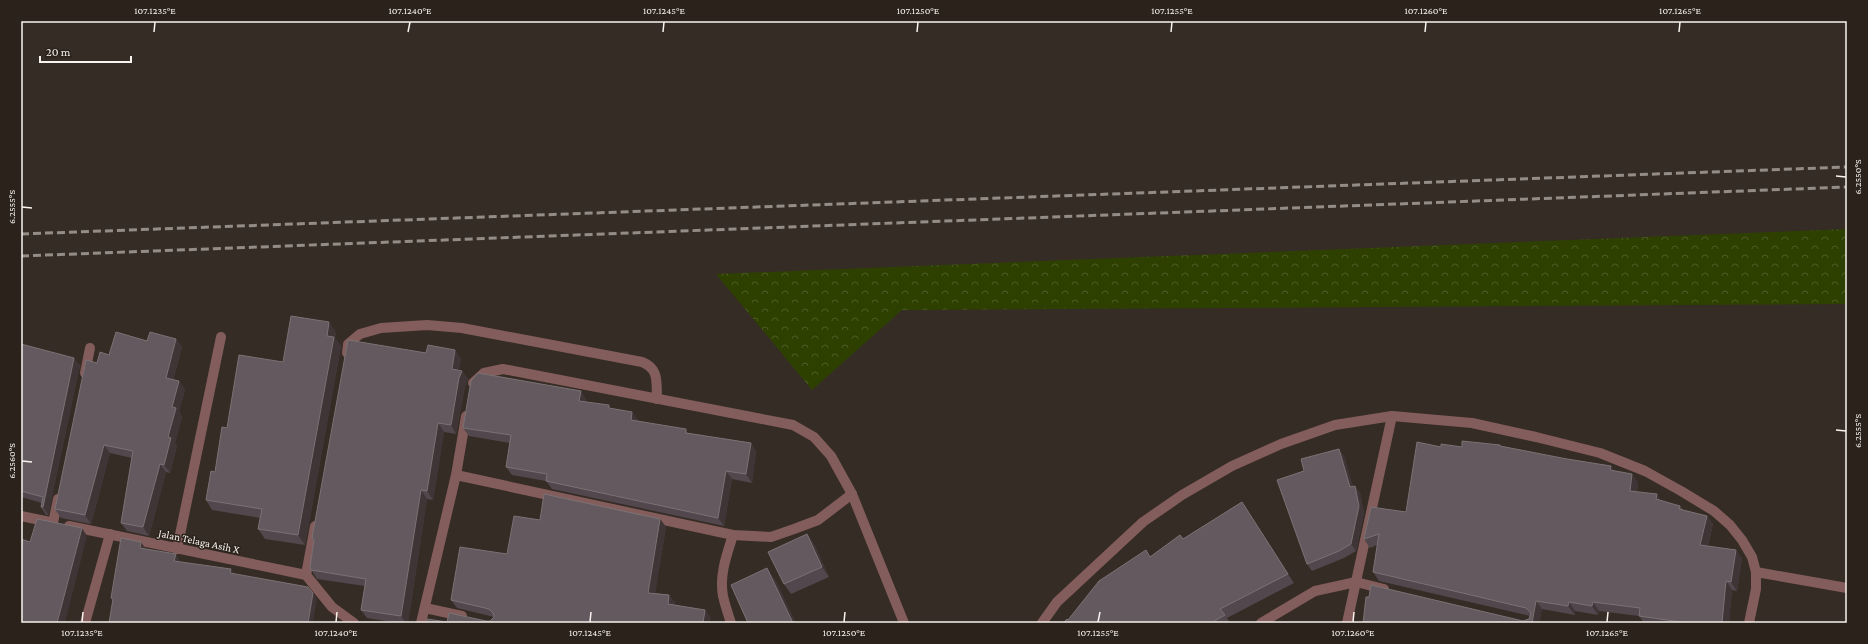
<svg xmlns="http://www.w3.org/2000/svg" width="1868" height="644" viewBox="0 0 1868 644" font-family="'Crimson Pro',serif">
  <defs>
    <pattern id="forest-crowns" width="20" height="18" patternUnits="userSpaceOnUse"><rect width="20" height="18" fill="#2d4000"/><path d="M2 6a3 3 0 1 1 6 0M12 15a3 3 0 1 1 6 0" fill="none" stroke="#4c5c26"/></pattern>
  </defs>
  <rect width="100%" height="100%" fill="#352c25"/>
  <!-- forest -->
  <path fill="url(#forest-crowns)" d="M1847,229v75l-945,6 -90,80 -96,-116z"/>
  <g fill="none" stroke-linecap="round" stroke-linejoin="round">
    <!-- minor -->
    <g stroke="#835d5b" stroke-width="10">
      <path d="M347,353l1,-9 12,-10 21,-6 46,-3 35,3 180,34c18,7 14,21 15,37"/>
      <path d="M85,373l5,-25"/>
      <path d="M473,383l11,-10 19,-4 290,56 21,12 17,19 21,38 52,129"/>
      <path d="M456,475l277,60 38,2 23,-8 24,-9 34,-26"/>
      <path d="M21,516l29,6"/>
      <path d="M53,523l5,-24"/>
      <path d="M69,526l237,49 26,32 22,16"/>
      <path d="M177,549l44,-212"/>
      <path d="M1756,572l91,16"/>
      <path d="M306,575l9,-49"/>
      <path d="M425,608l37,8"/>
      <path d="M85,623l25,-89"/>
      <path d="M421,623l35,-148 10,-59"/>
      <path d="M731,623c-3,-9 -6,-18 -8,-27 -4,-21 4,-42 10,-61"/>
      <path d="M1042,623l15,-21 86,-80 39,-27 50,-29 49,-22 54,-19 57,-9 80,7 64,14 64,16 45,18 36,20 33,20 16,14 12,15 10,17 4,15v17l-7,34"/>
      <path d="M1261,623l54,-32 41,-9 28,7"/>
      <path d="M1347,623l45,-207"/>
    </g>
    <!-- rail -->
    <g stroke="#948d87" stroke-width="3" stroke-dasharray="8 4" stroke-linecap="butt">
      <path d="M21,234l1826,-67"/>
      <path d="M21,256l1826,-69"/>
    </g>
  </g>
  <!-- wall -->
  <g fill="#52474d">
    <path d="M336,332l-1,6 6,8 -36,199 -40,-6 -7,-10 2,-11 -48,-8 -6,-10 9,-28 12,-44 56,-66z"/>
    <path d="M176,339l6,8 -9,33 6,1 6,9 -6,21 3,6 -7,26 2,3 -7,27 -4,-1 -17,64 -22,-5 -6,-8 11,-65 -22,-5 -19,71 -30,-6 -6,-9 42,-146 12,-8 38,-14z"/>
    <path d="M21,344l59,21 -32,150h-2l-5,-8 1,-4 -21,-6z"/>
    <path d="M461,358l-2,12 3,1 6,8 -3,7 -9,48 -12,-2 -11,68 -6,-1 -19,124h-11l-30,-5 -6,-8 4,-24 -48,-7 -7,-11 4,-27 -2,-3z"/>
    <path d="M581,391l5,9v2l26,7 26,11v1l51,12 62,10 5,9 -4,31 -20,-4 -8,47 -172,-37 -6,-8 -34,-6 -6,-8 4,-24 -41,-7 -6,-8z"/>
    <path d="M1500,445l1,1 66,13 44,7 3,5 24,11 -1,10 25,9 18,5 3,4 24,6 6,8 -5,22 34,12 -5,33 -5,-1 -3,33h-85l-5,-7 -40,-5 -1,4 -23,-4v4l-33,-6 -3,14h-176l160,-2 6,-2 1,-3 -151,-35 -6,-9 4,-27 -7,3 -6,-9 42,-27 35,-65h21z"/>
    <path d="M1344,456l9,31 2,-1 5,7 4,20 -8,38 -12,7 -32,13 -5,-7 -3,-93z"/>
    <path d="M1242,502l52,81 -67,35 3,5h-167l5,-3 82,-63 33,-18z"/>
    <path d="M660,519l6,8 -11,66 14,2 6,8 -1,2 31,5 6,8 -264,4 43,-1 4,-4 -37,-9 -6,-8 56,-46 33,-34z"/>
    <path d="M807,534l7,10 15,33 -38,17 -7,-10z"/>
  </g>
  <!-- shaded-wall -->
  <g fill="#3f3436">
    <path d="M329,322l7,10 -1,6 6,8 -36,199 -7,-10z"/>
    <path d="M176,339l6,8 -11,39 -5,-8z"/>
    <path d="M455,350l6,8 -3,20 -6,-9z"/>
    <path d="M74,358l6,7 -32,150 -5,-8z"/>
    <path d="M462,371l6,8 -3,7 -9,48 -5,-9 8,-47z"/>
    <path d="M179,381l6,9 -6,21 3,6 -7,26 2,3 -7,27 -6,-8 4,-28 4,-30z"/>
    <path d="M581,391l5,9 -1,9 -6,-8z"/>
    <path d="M632,412l6,8 -2,8 -5,-8z"/>
    <path d="M438,423l6,9 -11,68 -6,-9z"/>
    <path d="M751,443l5,9 -4,31 -6,-9z"/>
    <path d="M104,445l6,8 -19,71 -6,-9z"/>
    <path d="M1339,449l5,7 11,38 -5,-7z"/>
    <path d="M160,464l6,8 -17,64 -6,-9z"/>
    <path d="M1611,466l6,8 -7,-4z"/>
    <path d="M726,471l6,8 -8,47 -6,-8z"/>
    <path d="M1632,474l6,8 -2,18 -6,-9z"/>
    <path d="M1355,486l5,7 4,20 -8,38 -5,-7z"/>
    <path d="M421,490l6,9 -19,124h-2l-5,-7z"/>
    <path d="M1657,494l6,9 -7,-4z"/>
    <path d="M1242,502l6,9 46,72 -6,-9z"/>
    <path d="M1707,516l6,8 -7,29 -6,-8z"/>
    <path d="M660,519l6,8 -12,74 -6,-8z"/>
    <path d="M82,528l5,8 -22,87h-8z"/>
    <path d="M807,534l7,10 15,33 -7,-10z"/>
    <path d="M141,542l4,6 -1,7 -4,-7z"/>
    <path d="M1736,550l6,8 -5,33 -6,-9z"/>
    <path d="M176,554l4,7 -1,6 -5,-6z"/>
    <path d="M767,568l10,14 19,41h-3z"/>
    <path d="M231,569l4,6 -5,-2z"/>
    <path d="M1726,581l6,9 -3,33h-7z"/>
    <path d="M313,593l4,6 -4,24h-5z"/>
    <path d="M669,595l6,8 -2,9 -5,-8z"/>
    <path d="M1536,601l6,8 -3,14h-7z"/>
    <path d="M1569,602l6,9v4l-7,-9z"/>
    <path d="M1593,602l6,9 -1,4 -6,-9z"/>
    <path d="M705,610l6,8 -1,5h-7z"/>
  </g>
  <!-- building -->
  <g fill="#63595e" stroke="#7b7275">
    <path d="M291,316l38,6 -2,14 7,1 -36,198 -40,-6 4,-20 -56,-9 5,-29 4,1 7,-45 5,1 12,-73 44,7z"/>
    <path d="M116,332l31,9 3,-9 26,7 -10,39 13,3 -7,26 4,1 -8,29 3,1 -7,27 -4,-1 -17,63 -22,-4 12,-72 -29,-6 -19,70 -30,-6 31,-149 11,3 3,-11 9,3z"/>
    <path d="M348,340l78,13 2,-8 27,5 -3,19 10,2 -3,7 -8,47 -13,-2 -11,68 -6,-1 -20,126 -40,-6 5,-31 -55,-9 -1,-2 4,-29 -2,-1z"/>
    <path d="M21,344l53,14 -31,149h-2l2,-10 -22,-6z"/>
    <path d="M478,373l103,18 -2,10 30,4v3l23,4 -1,8 55,9v4l65,10 -5,31 -20,-3 -8,47 -172,-37 1,-7 -41,-7 5,-32 -48,-7 8,-47z"/>
    <path d="M1462,441l38,4v1l67,13 44,7 -1,4 22,4 -2,17 27,3 -1,5 24,7 -1,3 28,7 -7,29 36,5 -5,32 -5,-1 -4,42h-34l-49,-7 1,-8 -47,-6 -1,4 -23,-4 -1,4 -32,-5 -4,22h-169l3,-26h3l2,-12 152,36 6,-2 2,-6 -5,-5 -153,-36 6,-38 -15,5 7,-32 35,5 11,-70 24,5v-3l21,3z"/>
    <path d="M1339,449l11,38 5,-1 4,20 -8,38 -12,7 -32,13 -30,-84 27,-9 -3,-12z"/>
    <path d="M544,494l116,25 -12,74 21,2 -1,9 37,6 -2,13h-277l1,-4 20,3 2,-9 37,8h4l4,-4 -1,-4 -4,-4 -38,-9 9,-53 47,7 7,-38 26,4z"/>
    <path d="M1242,502l46,72 -68,35 5,6 -14,8h-148l4,-4 1,1 31,-39 47,-31 4,7 30,-22 3,4z"/>
    <path d="M37,519l45,9 -25,95h-36v-84l9,3z"/>
    <path d="M807,534l15,33 -38,17 -16,-32z"/>
    <path d="M121,538l20,4 -1,6 36,6 -2,7 57,8 -1,4 78,14 5,6 -5,30h-199l4,-24 -2,-1z"/>
    <path d="M767,568l26,55h-45l-17,-38z"/>
  </g>
  <!-- ticks -->
  <path fill="none" stroke="#f8f3ee" stroke-width="1.5" d="M154,32l1,-10M408,32l2,-10M663,32l1,-10M917,32l1,-10M1171,32l1,-10M1425,32l1,-10M1679,32l1,-10M1836,176l10,1M22,207l10,1M1836,430l10,1M22,461l10,1M82,622l1,-10M336,622l1,-10M590,622l1,-10M844,622l1,-10M1098,622l2,-10M1353,622l1,-10M1607,622l1,-10"/>
  <g text-anchor="middle" dominant-baseline="central" stroke-width="3" stroke-linejoin="round" paint-order="stroke">
    <!-- street labels -->
    <g font-size="11" fill="#f8f3ee" stroke="#2b221c">
      <text transform="translate(199 541) rotate(12)">Jalan Telaga Asih X</text>
    </g>
  </g>
  <!-- border -->
  <rect width="1868" height="644" fill="none" stroke="#2b221c" stroke-width="44"/>
  <!-- scale -->
  <path d="M40 56v6h91v-6" fill="none" stroke="#f8f3ee" stroke-width="2"/>
  <text x="46" y="56" font-size="12" fill="#f8f3ee" stroke="#2b221c" stroke-width="3" paint-order="stroke">20 m</text>
  <rect x="22" y="22" width="1824" height="600" fill="none" stroke="#f8f3ee" stroke-width="1.5"/>
  <g font-size="10" text-anchor="middle" fill="#f8f3ee">
    <text x="155" y="14">107.1235°E</text>
    <text x="410" y="14">107.1240°E</text>
    <text x="664" y="14">107.1245°E</text>
    <text x="918" y="14">107.1250°E</text>
    <text x="1172" y="14">107.1255°E</text>
    <text x="1426" y="14">107.1260°E</text>
    <text x="1680" y="14">107.1265°E</text>
    <text transform="translate(1857 177) rotate(-90)" y="4">6.2550°S</text>
    <text transform="translate(11 207) rotate(-90)" y="4">6.2555°S</text>
    <text transform="translate(1857 431) rotate(-90)" y="4">6.2555°S</text>
    <text transform="translate(11 461) rotate(-90)" y="4">6.2560°S</text>
    <text x="82" y="636">107.1235°E</text>
    <text x="336" y="636">107.1240°E</text>
    <text x="590" y="636">107.1245°E</text>
    <text x="844" y="636">107.1250°E</text>
    <text x="1098" y="636">107.1255°E</text>
    <text x="1353" y="636">107.1260°E</text>
    <text x="1607" y="636">107.1265°E</text>
  </g>
</svg>
